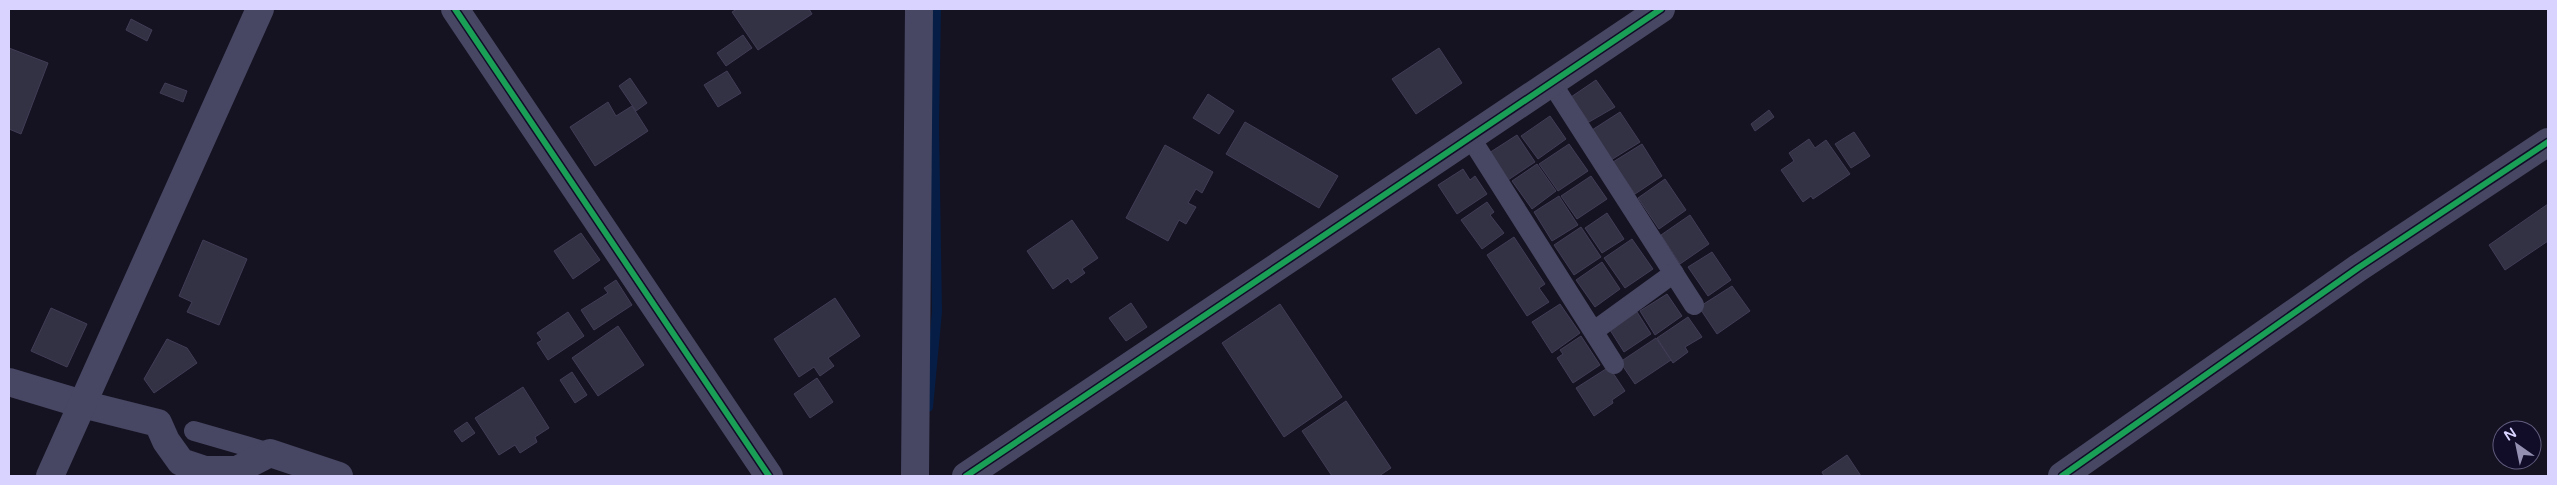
<svg xmlns="http://www.w3.org/2000/svg" width="2557" height="485" viewBox="0 0 2557 485" font-family="'Varela Round',sans-serif">
  <rect width="100%" height="100%" fill="#151322"/>
  <g fill="none" stroke-linecap="round" stroke-linejoin="round">
    <!-- stream -->
    <path stroke="#061e45" stroke-width="10" d="M928,407l9,-95 -3,-186 2,-117"/>
  </g>
  <!-- building -->
  <g fill="#333144" stroke="#413d56">
    <path d="M737,9h72l3,5 -54,36 -26,-38z"/>
    <path d="M131,19l21,11 -5,11 -21,-11z"/>
    <path d="M743,35l9,13 -26,18 -9,-13z"/>
    <path d="M9,48l39,15 -27,71 -12,-5z"/>
    <path d="M1439,48l23,35 -46,31 -24,-35z"/>
    <path d="M727,71l14,22 -23,14 -14,-22z"/>
    <path d="M630,78l17,25 -11,8 -17,-25z"/>
    <path d="M1596,80l19,27 -26,15 -18,-25z"/>
    <path d="M165,83l22,8 -4,11 -23,-9z"/>
    <path d="M1208,94l26,17 -15,23 -26,-16z"/>
    <path d="M608,102l8,14 16,-10 16,25 -53,35 -25,-39z"/>
    <path d="M1769,110l5,7 -19,14 -4,-7z"/>
    <path d="M1620,112l20,30 -29,18 -19,-30z"/>
    <path d="M1550,116l16,23 -28,20 -17,-23z"/>
    <path d="M1245,122l93,54 -19,32 -93,-54z"/>
    <path d="M1854,132l16,24 -19,12 -16,-24z"/>
    <path d="M1517,135l18,27 -27,18 -19,-27z"/>
    <path d="M1809,139l6,9 11,-8 24,34 -37,25 -2,-3 -8,6 -22,-32 13,-9 -5,-8z"/>
    <path d="M1569,144l19,27 -30,20 -19,-27z"/>
    <path d="M1642,144l20,32 -27,18 -22,-32z"/>
    <path d="M1165,145l48,27 -11,21 -6,-4 -8,14 8,4 -10,17 -7,-4 -11,21 -42,-23z"/>
    <path d="M1537,164l19,27 -24,18 -20,-28z"/>
    <path d="M1463,169l7,11 5,-4 12,18 -30,20 -19,-29z"/>
    <path d="M1591,176l16,23 -30,20 -16,-23z"/>
    <path d="M1665,179l21,31 -27,19 -21,-31z"/>
    <path d="M1559,196l19,29 -26,16 -18,-29z"/>
    <path d="M1487,202l7,10 -4,3 14,18 -22,16 -21,-29z"/>
    <path d="M2548,204v37l-43,29 -16,-25z"/>
    <path d="M1607,213l17,26 -22,14 -17,-25z"/>
    <path d="M1690,215l19,29 -29,20 -19,-29z"/>
    <path d="M1072,220l26,38 -16,11 3,4 -14,10 -3,-5 -15,11 -26,-38z"/>
    <path d="M1581,227l20,30 -27,18 -20,-30z"/>
    <path d="M581,233l19,27 -27,19 -19,-28z"/>
    <path d="M1514,237l31,47 -6,4 10,14 -22,14 -40,-61z"/>
    <path d="M1632,239l21,30 -28,19 -21,-30z"/>
    <path d="M203,240l44,19 -28,66 -32,-13 5,-10 -13,-6z"/>
    <path d="M1712,252l19,28 -23,16 -20,-29z"/>
    <path d="M1602,262l18,27 -25,18 -19,-27z"/>
    <path d="M616,280l16,25 -38,25 -13,-20 27,-17 -4,-5z"/>
    <path d="M1732,286l18,25 -33,23 -18,-27z"/>
    <path d="M1667,294l15,22 -27,19 -15,-24z"/>
    <path d="M835,298l25,38 -32,22 6,8 -14,10 -6,-9 -15,10 -25,-38z"/>
    <path d="M1131,303l16,24 -21,14 -17,-23z"/>
    <path d="M1280,304l62,93 -58,40 -62,-94z"/>
    <path d="M1560,304l20,29 -28,20 -20,-31z"/>
    <path d="M51,308l36,16 -20,43 -36,-16z"/>
    <path d="M568,312l16,24 -36,24 -11,-17 5,-3 -5,-7z"/>
    <path d="M1637,312l14,22 -27,18 -14,-22z"/>
    <path d="M1688,317l14,20 -17,10 3,5 -15,11 -16,-25z"/>
    <path d="M618,326l26,39 -46,31 -26,-38z"/>
    <path d="M1581,336l19,29 -27,18 -16,-25 6,-4 -3,-4z"/>
    <path d="M1656,338l15,22 -36,24 -15,-22z"/>
    <path d="M167,339l20,9 10,15 -43,30 -10,-14z"/>
    <path d="M1609,367l16,24 -13,9 1,3 -19,13 -18,-28z"/>
    <path d="M572,372l15,23 -12,8 -15,-23z"/>
    <path d="M817,378l16,24 -23,16 -16,-24z"/>
    <path d="M523,387l26,41 -14,9 2,5 -17,11 -5,-8 -16,10 -24,-37z"/>
    <path d="M1346,401l45,67 -12,8h-47l-30,-45z"/>
    <path d="M467,422l8,11 -13,9 -8,-11z"/>
    <path d="M1847,455l14,21h-37l-2,-4z"/>
  </g>
  <g fill="none" stroke-linecap="round" stroke-linejoin="round">
    <!-- service -->
    <g stroke="#474763" stroke-width="20">
      <path d="M1551,82l143,223"/>
      <path d="M1470,137l144,227"/>
      <path d="M1594,331l80,-58"/>
      <path d="M194,431l76,22"/>
    </g>
    <!-- minor -->
    <g stroke="#474763" stroke-width="28">
      <path d="M455,9l314,467"/>
      <path d="M9,382l73,22 76,19 8,18 15,21 24,8h32l33,-17 69,23"/>
      <path d="M915,476l4,-467"/>
      <path d="M966,476l695,-467"/>
      <path d="M2062,476l296,-208 190,-126"/>
    </g>
    <!-- tertiary -->
    <path stroke="#474763" stroke-width="28" d="M50,476l210,-467"/>
    <!-- cycleway casing -->
    <g stroke="#110d28" stroke-width="9">
      <g id="cycleway">
        <path d="M455,9l314,467"/>
        <path d="M966,476l695,-467"/>
        <path d="M2062,476l296,-208 190,-126"/>
      </g>
    </g>
    <!-- cycleway -->
    <use href="#cycleway" stroke="#1a9f57" stroke-width="6"/>
  </g>
  <!-- border -->
  <rect width="2557" height="485" fill="none" stroke="#d8d4ff" stroke-width="20"/>
  <!-- north arrow -->
  <g transform="translate(2517 445) rotate(327)"><circle r="24" fill="#110d28" stroke="#615d7e"/>
  <path d="M0-4L9 19L0 12L-9 19Z" fill="#9490b2"/>
  <text y="-8" font-size="14" font-weight="bold" text-anchor="middle" fill="#d8d4ff">N</text>
  </g>
</svg>
